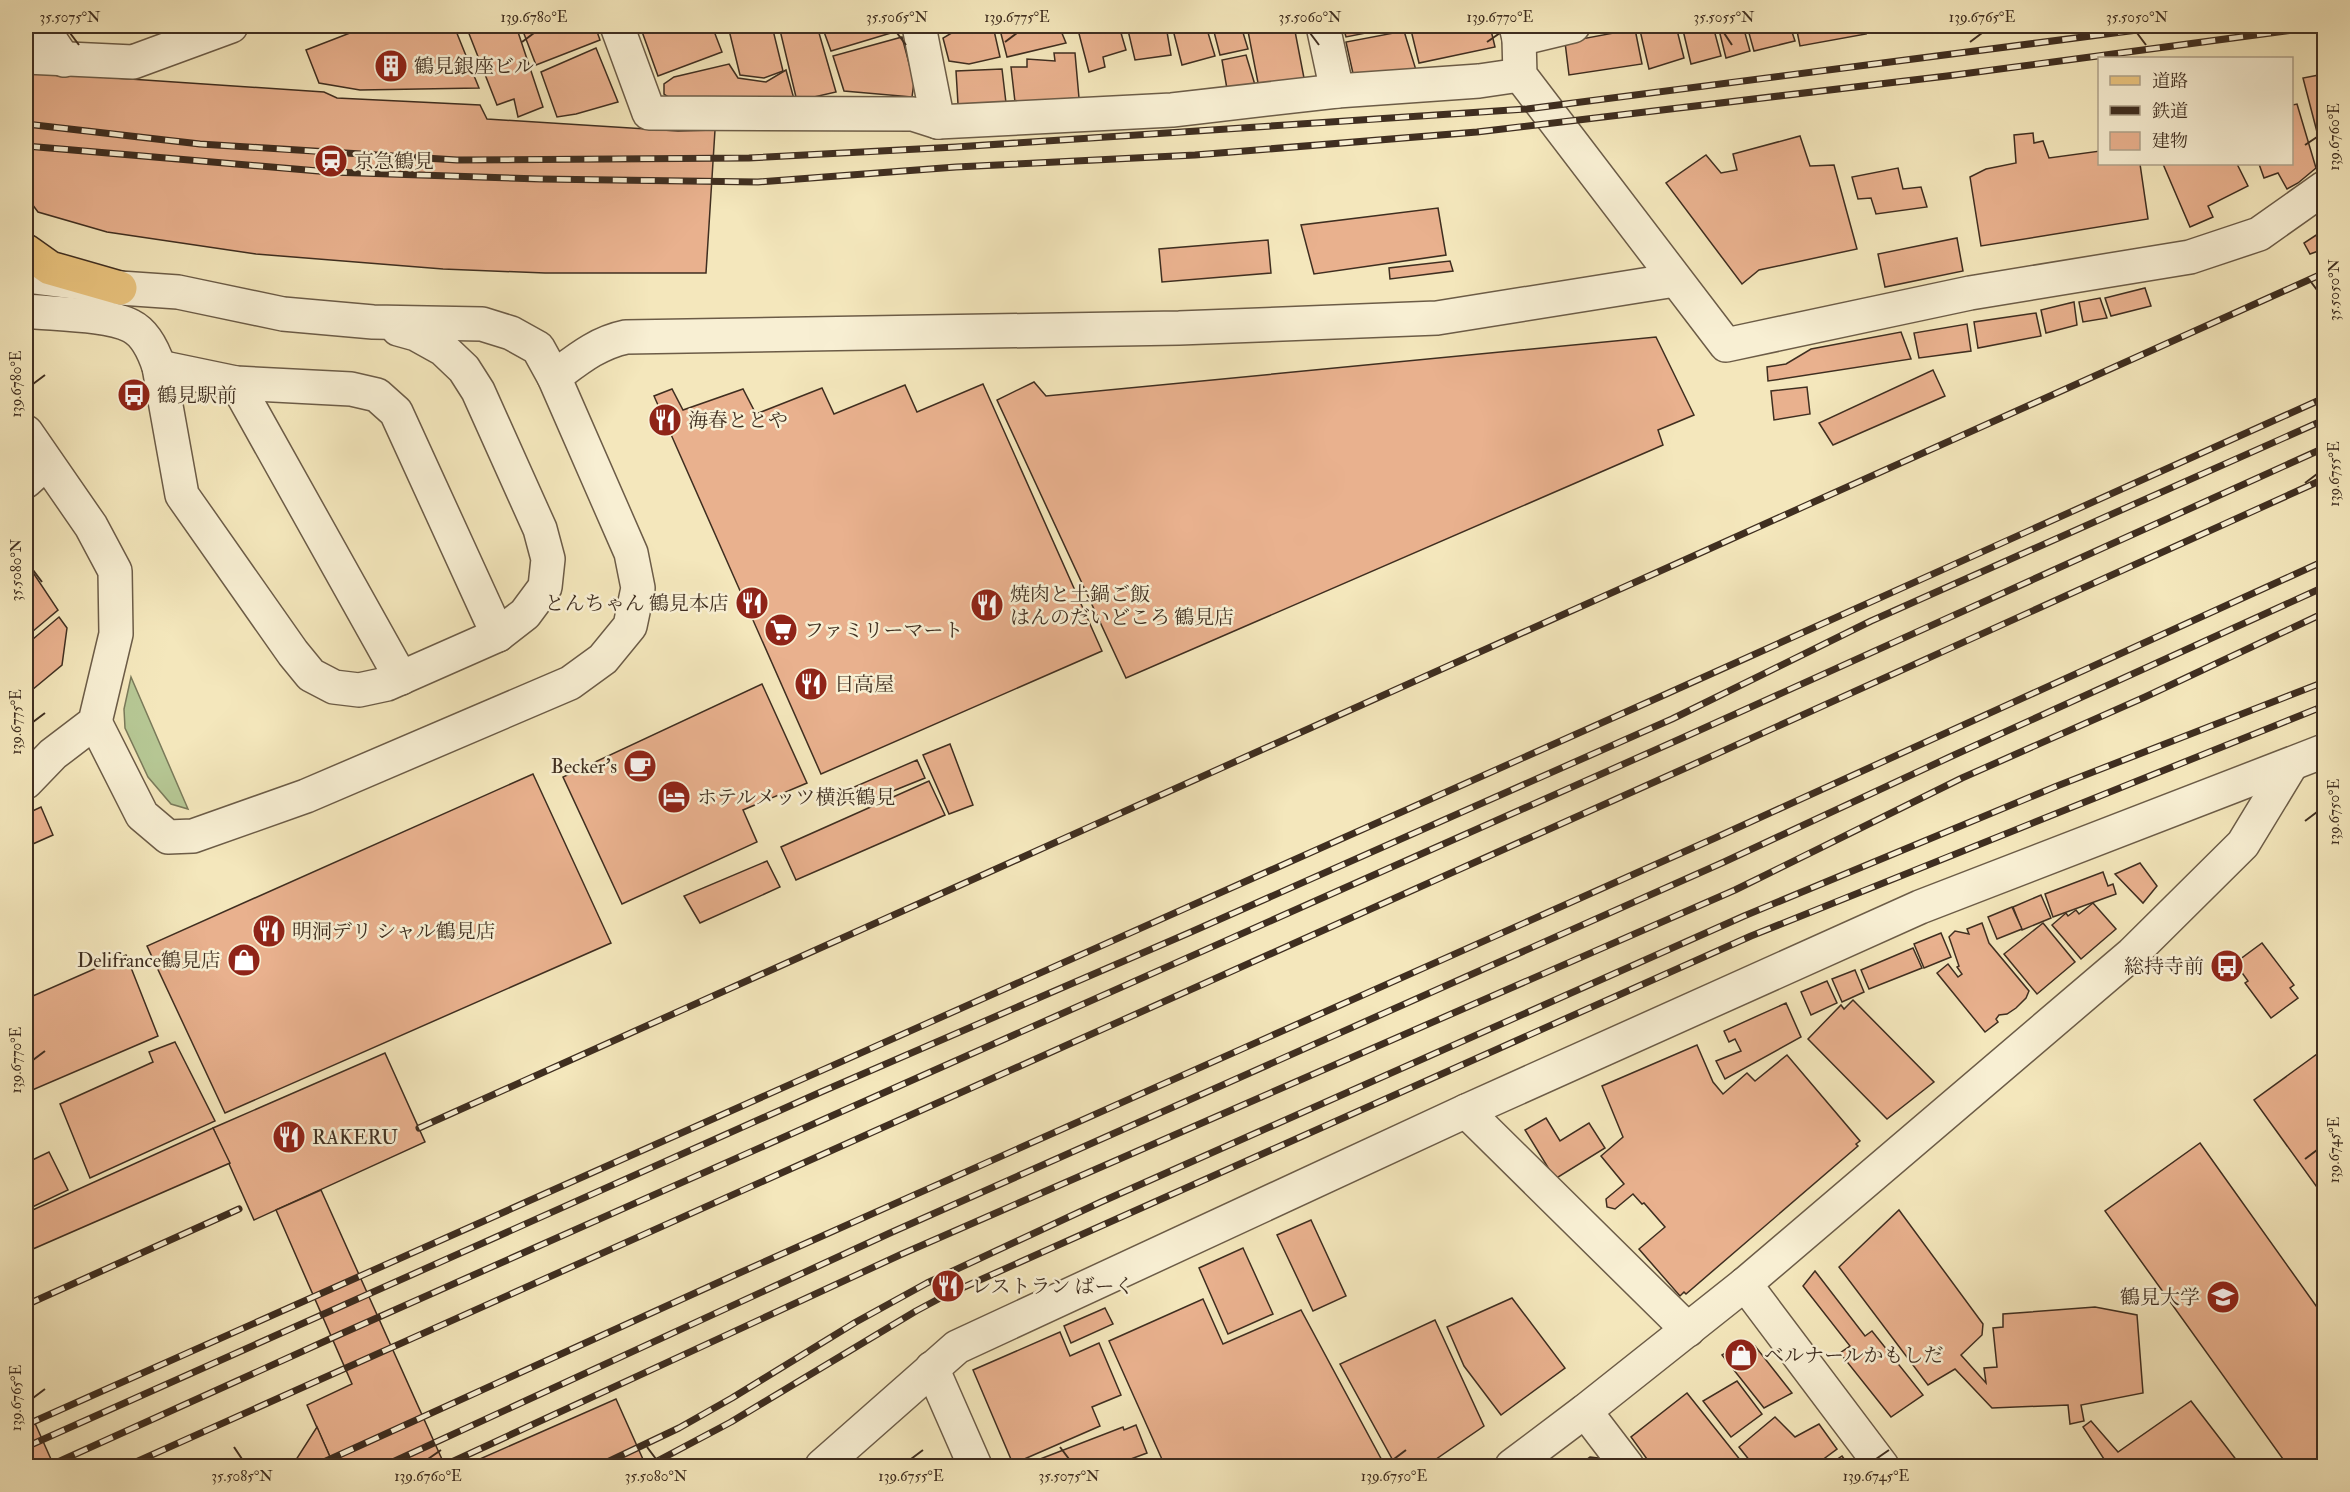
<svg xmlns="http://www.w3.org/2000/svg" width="2350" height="1492" viewBox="0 0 2350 1492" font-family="'IM FELL Double Pica','Noto Serif JP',serif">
  <rect width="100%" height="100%" fill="#f4e7bc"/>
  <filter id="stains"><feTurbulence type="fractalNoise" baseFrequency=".00333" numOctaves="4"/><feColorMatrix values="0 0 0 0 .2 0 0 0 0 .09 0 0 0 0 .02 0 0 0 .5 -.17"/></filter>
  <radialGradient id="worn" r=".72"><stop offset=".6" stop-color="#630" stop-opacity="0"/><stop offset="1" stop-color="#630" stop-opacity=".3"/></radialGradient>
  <!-- green -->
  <path fill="#b6c794" stroke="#7a7a5a" stroke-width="1.5" d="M131,677l57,132 -17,-5 -23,-27 -23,-49 -1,-19z"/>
  <!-- building -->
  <g fill="#e9b18e" stroke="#3f2e20" stroke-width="1.5">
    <path d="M368,26h86l25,62 -119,2 -41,-7 -13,-33z"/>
    <path d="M466,26h50l27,81 -25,10 -4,-18 -17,6z"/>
    <path d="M521,26h74l5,14 -64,25z"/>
    <path d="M640,26h72l10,26 -64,24z"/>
    <path d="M728,26h44l11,45 -19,7 -24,-3z"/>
    <path d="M779,26h38l19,66 -22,5h-18z"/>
    <path d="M836,26h64l1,4 -70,21 -8,-22z"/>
    <path d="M983,26h10l7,31 -31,7 -20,-3 -6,-23 12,-7z"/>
    <path d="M999,26h60l7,17 -59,14z"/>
    <path d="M1077,26h42l7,24 -23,7 2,10 -16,5z"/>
    <path d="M1127,26h39l5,29 -36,5z"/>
    <path d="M1172,26h34l9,30 -33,9z"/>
    <path d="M1229,26h12l7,23 -28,6 -7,-27z"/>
    <path d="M1247,26h47l10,52 -45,10z"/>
    <path d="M1343,26h58l-55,11z"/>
    <path d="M1410,26h80l5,21 -76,16z"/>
    <path d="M1639,26h37l8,32 -35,11z"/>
    <path d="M1682,26h31l8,30 -30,8z"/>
    <path d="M1718,26h25l7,25 -24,7z"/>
    <path d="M1747,26h43l5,15 -41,10z"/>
    <path d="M1796,26h67l3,8 -66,12z"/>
    <path d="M1635,29l7,35 -73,11 -4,-33z"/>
    <path d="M1404,31l12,39 -62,8 -8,-36z"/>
    <path d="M902,37l12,45 -2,15 -68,-6 -11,-35z"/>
    <path d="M596,48l22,54 -42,12 -19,3 -16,-45z"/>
    <path d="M1054,53h21l4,45 -64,4 -4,-35h16v-8l28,2z"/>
    <path d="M1246,55l9,30 -28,4 -5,-29z"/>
    <path d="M729,64l9,14 28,4 20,-12 8,29 -121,1 -9,-6v-10l10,-7z"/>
    <path d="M1002,69l4,34 -48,1 -2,-33z"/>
    <path d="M26,72l298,20 13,6 143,7 7,14 191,12 37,-1 -9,143h-161l-102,-4 -187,-15 -149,-22 -69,-20 -12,-16z"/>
    <path d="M2324,74v85l-21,-81z"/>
    <path d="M2297,104l19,64 -18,15 -11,6 -9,-16 -14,5 -5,-14h33v-59z"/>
    <path d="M2033,133l1,10 9,-2 6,17 51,-7v13h40l8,55 -167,27 -11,-69 16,-8 30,-6 -2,-28z"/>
    <path d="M1800,136l10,30 24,-1 23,84 -98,21 -17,14 -76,-101 40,-28 15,18 16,-3 -4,-16z"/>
    <path d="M2163,164h74l11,22 -40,20 5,11 -23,10z"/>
    <path d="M1898,168l5,21 18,-2 6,20 -51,7 -5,-16 -13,1 -6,-22z"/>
    <path d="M1438,208l8,47 -132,19 -13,-49z"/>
    <path d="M2324,230v19l-14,5 -6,-11z"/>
    <path d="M1957,238l6,33 -78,16 -7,-33z"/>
    <path d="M1268,240l3,33 -109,9 -3,-33z"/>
    <path d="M1450,261l3,10 -63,8 -1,-11z"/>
    <path d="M2145,288l6,18 -40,10 -6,-18z"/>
    <path d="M2100,298l7,20 -24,4 -4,-20z"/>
    <path d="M2074,302l3,23 -31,8 -5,-23z"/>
    <path d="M2036,313l5,23 -63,12 -4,-26z"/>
    <path d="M1967,324l4,27 -52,7 -5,-25z"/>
    <path d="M1901,332l10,27 -143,22 -1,-14 19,-3 25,-15z"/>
    <path d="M1656,337l38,78 -36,15 5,15 -537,233 -129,-278 37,-18 12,14z"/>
    <path d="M1933,370l12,26 -112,49 -14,-22z"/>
    <path d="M983,384l119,267 -281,123 -167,-378 18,-7 11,21 60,-21 13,25 66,-26 12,26 71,-29 12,27z"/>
    <path d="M1807,387l3,27 -36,6 -3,-29z"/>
    <path d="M26,562l32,48 -32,27z"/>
    <path d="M59,617l8,11 -5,37 -36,30v-50z"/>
    <path d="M762,684l45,99 -64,27 14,32 -135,62 -59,-127z"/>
    <path d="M950,744l23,61 -24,9 -26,-59z"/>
    <path d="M917,760l8,18 -62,25 -9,-16z"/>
    <path d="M533,774l78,169 -386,170 -78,-167z"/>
    <path d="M929,781l16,34 -149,65 -15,-33z"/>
    <path d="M41,807l12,28 -27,12v-33z"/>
    <path d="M767,861l13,26 -80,36 -16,-27z"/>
    <path d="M2140,863l17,23 -14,17 -28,-29z"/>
    <path d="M2103,872l5,14 5,-2 3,10 -63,23 -8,-23z"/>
    <path d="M2041,895l10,23 -29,12 -9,-23z"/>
    <path d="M2093,903l23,26 -35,30 -29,-34 14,-12 2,3 8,-6 3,4z"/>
    <path d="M2012,907l10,22 -25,10 -9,-22z"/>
    <path d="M1982,923l7,20 40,48 -3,7 -10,10 -9,6 -8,1 -3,4 2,3 -13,10 -48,-59 11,-9 10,13 4,-3 -5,-7 2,-1 -10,-29 6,-6 14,3 -2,-5z"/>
    <path d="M2043,923l32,39 -38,32 -33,-40z"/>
    <path d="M1941,933l10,24 -27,11 -10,-24z"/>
    <path d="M2262,943l32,42 -4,3 8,10 -27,20 -26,-35 3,-2 -13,-18z"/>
    <path d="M1913,948l9,20 -53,21 -8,-19z"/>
    <path d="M126,955l32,81 -128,55 -4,-11v-81z"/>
    <path d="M1855,970l9,22 -22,10 -10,-23z"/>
    <path d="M1827,981l10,22 -26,12 -10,-23z"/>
    <path d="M1853,1000l81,82 -47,37 -79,-80 33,-34 3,4z"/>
    <path d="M1786,1003l15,34 -76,42 -9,-18 25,-10 -6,-12 -6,3 -5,-11z"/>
    <path d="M175,1042l40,79 -125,57 -30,-74 93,-42 -4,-10z"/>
    <path d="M1697,1045l16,37 10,12 24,-21 8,8 32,-26 73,86 -4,3 2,2 -172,148 -2,-2 -4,4 -41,-47 26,-22 -21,-24 -2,1 -9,-10 -18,15 -8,-2 -1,-8 18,-15 -23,-28 22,-19 -21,-51z"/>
    <path d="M2324,1049v148l-70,-97z"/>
    <path d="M385,1053l40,89 -171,78 -41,-92z"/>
    <path d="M1546,1118l14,23 29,-18 16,25 -50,31 -30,-49z"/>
    <path d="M213,1128l17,35 -204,89v-39z"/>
    <path d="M2200,1143l124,174v149h-36l-183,-255z"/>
    <path d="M49,1152l19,38 -42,20v-47z"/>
    <path d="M321,1190l124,276h-111l-27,-61 45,-21 -76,-174z"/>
    <path d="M1899,1210l84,114 -1,11 -21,20 25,28 -2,-15 13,-1 -4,-39 10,-1v-13l92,-7 42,8 6,78 -62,12 3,16 -14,3 -2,-19 -76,3 -37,-39 -27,16 -89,-118z"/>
    <path d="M1311,1220l35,76 -33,15 -36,-76z"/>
    <path d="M1243,1248l30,66 -45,20 -29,-66z"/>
    <path d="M1815,1271l50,65 7,-5 51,64 -32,22 -51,-64 10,-7 -47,-60z"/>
    <path d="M1512,1298l53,70 -64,47 -37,-49 -17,-39z"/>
    <path d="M1203,1299l20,45 78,-34 84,156h-220l-56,-125z"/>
    <path d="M1105,1308l8,16 -42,19 -7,-17z"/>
    <path d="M1435,1320l49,106 -58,40h-30l-56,-102z"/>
    <path d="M1060,1332l10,24 29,-13 22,52 -29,12 8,19 -87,38 -40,-94z"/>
    <path d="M1745,1341l10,5 37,47 -28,15 -42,-53z"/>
    <path d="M1737,1381l25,33 -31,23 -28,-36z"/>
    <path d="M1687,1393l58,73h-93l-21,-29z"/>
    <path d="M616,1399l30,67h-182z"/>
    <path d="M2191,1401l50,65h-141l6,-4 -23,-35 8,-6 27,31z"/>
    <path d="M26,1403l28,63h-28z"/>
    <path d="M1775,1417l20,20 24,-13 18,25 -23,17h-60l-15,-19z"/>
    <path d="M1136,1425l11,28 -35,13h-90l101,-39 1,3z"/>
    <path d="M317,1427l17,39h-42z"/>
    <path d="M1842,1456l7,10h-22z"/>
    <path d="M1590,1457l8,1 6,8h-26z"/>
  </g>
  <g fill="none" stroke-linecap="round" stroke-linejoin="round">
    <!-- minor casing -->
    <g stroke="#6c5c47" stroke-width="36">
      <g id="minor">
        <path d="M41,26l23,34"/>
        <path d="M617,26l32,87 264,1 25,8 234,-12 165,-19 142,-10 41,-6"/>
        <path d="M919,26l19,96"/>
        <path d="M1323,26l14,65"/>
        <path d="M1516,26l3,13 1,36 206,270 244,-52 220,-36 69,-23 65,-46"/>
        <path d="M1519,39l54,-13"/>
        <path d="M26,57l107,5 98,-36"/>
        <path d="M26,276l94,12 58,4 105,22 90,8 109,2 29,9 27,15 16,29 77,176 7,35 -8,38 -27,33 -33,24 -264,113 -113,40 -25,1 -26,-22 -47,-93"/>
        <path d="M26,311c26,3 83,3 105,15 14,7 23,26 28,41l23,128 111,158 18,22 23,12 25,3 28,-6 111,-49 27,-21 20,-27 3,-28 -8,-30 -62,-138 -14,-22 -21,-20 -27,-15 -18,-5"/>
        <path d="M159,367l77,16 115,6 26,6 19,17 102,223"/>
        <path d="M554,377c23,-17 43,-34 72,-40l553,-9 258,-10 238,-38"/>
        <path d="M236,383l165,295"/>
        <path d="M26,432l65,94 24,45 1,63 -21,88 -42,32 -27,28"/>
        <path d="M26,481l20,-18"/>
        <path d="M1466,1111l222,219"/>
        <path d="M1745,1284l137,182"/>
        <path d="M932,1368l43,98"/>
        <path d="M1585,1411l42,55"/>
        <path d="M822,1466l135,-119 509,-236 454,-204 404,-156"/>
        <path d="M1512,1466l73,-55 160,-127 387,-330 111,-110 48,-79"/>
      </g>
    </g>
    <!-- major casing -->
    <g stroke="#3f2e20" stroke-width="36">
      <path id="major" d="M26,251l24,17 70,20"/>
    </g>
    <!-- minor -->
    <use href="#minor" stroke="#f8efd3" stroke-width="33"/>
    <!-- major -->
    <use href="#major" stroke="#eac47e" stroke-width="33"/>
    <!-- rail casing -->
    <g stroke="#3f2e20" stroke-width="7">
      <g id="rail">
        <path d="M26,124l174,20 257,16 292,-2 207,-11 571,-38 641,-83"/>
        <path d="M26,146l304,26 210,7 218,3 198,-15 239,-12 282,-23 470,-56 376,-50"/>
        <path d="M419,1128l1905,-855"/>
        <path d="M26,1305l213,-96"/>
        <path d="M26,1425l1638,-730 660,-297"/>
        <path d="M26,1447l795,-355 370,-160 481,-213 199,-98 453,-201"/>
        <path d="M49,1466l294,-133 1337,-594 644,-291"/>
        <path d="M127,1466l1563,-700 634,-287"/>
        <path d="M315,1466l422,-192 978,-436 609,-277"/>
        <path d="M384,1466l506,-233 834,-371 228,-106 372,-169"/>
        <path d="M443,1466l459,-212 833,-364 227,-112 183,-81 179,-84"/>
        <path d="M599,1466l80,-38 53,-30 124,-76 71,-39 174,-81 643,-286 313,-130 267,-104"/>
        <path d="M648,1466l83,-44 185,-111 28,-15 807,-360 573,-230"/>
      </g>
    </g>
    <!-- rail -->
    <use href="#rail" stroke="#f8efd3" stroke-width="4.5" stroke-dasharray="14" stroke-linecap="butt"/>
  </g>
  <!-- ticks -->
  <path fill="none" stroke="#3f2e20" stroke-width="2" d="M70,33l9,12M897,33l9,12M1310,33l9,12M1724,33l8,12M2137,33l9,12M522,42l12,-9M1005,42l12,-9M1487,42l13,-9M1970,42l12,-9M2305,145l12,-8M2308,278l9,12M33,384l12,-9M2305,483l12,-9M33,570l9,12M33,722l12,-9M2305,821l12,-9M33,1060l12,-9M2305,1159l12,-9M33,1398l12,-9M234,1447l8,12M647,1447l9,12M1060,1447l9,12M428,1459l13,-9M911,1459l12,-9M1394,1459l12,-9M1876,1459l13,-9"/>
  <!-- icons -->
  <defs>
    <g id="building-disc" transform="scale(1.725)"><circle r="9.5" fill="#8f2418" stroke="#f8efd3"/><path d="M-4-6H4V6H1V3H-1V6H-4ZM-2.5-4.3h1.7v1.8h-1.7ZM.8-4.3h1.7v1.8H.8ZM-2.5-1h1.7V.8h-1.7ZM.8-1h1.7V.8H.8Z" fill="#fff"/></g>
    <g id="station-disc" transform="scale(1.725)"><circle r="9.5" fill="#8f2418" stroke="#f8efd3"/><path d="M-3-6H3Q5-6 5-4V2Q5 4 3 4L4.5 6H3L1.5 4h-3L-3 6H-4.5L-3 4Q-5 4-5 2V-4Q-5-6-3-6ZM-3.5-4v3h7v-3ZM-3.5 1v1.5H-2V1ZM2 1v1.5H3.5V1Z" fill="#fff"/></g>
    <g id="bus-disc" transform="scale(1.725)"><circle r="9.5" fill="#8f2418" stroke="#f8efd3"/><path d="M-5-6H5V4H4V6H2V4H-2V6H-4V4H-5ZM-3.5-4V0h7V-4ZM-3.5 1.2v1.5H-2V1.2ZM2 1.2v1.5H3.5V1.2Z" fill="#fff"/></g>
    <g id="restaurant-disc" transform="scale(1.725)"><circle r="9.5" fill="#8f2418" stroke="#f8efd3"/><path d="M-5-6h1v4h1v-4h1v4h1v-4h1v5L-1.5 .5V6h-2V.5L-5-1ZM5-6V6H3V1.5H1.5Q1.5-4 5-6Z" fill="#fff"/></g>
    <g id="supermarket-disc" transform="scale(1.725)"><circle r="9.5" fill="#8f2418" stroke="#f8efd3"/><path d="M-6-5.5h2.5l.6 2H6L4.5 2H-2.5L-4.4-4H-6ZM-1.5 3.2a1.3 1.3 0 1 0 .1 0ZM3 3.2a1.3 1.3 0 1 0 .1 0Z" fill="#fff"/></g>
    <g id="cafe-disc" transform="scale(1.725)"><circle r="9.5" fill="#8f2418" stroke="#f8efd3"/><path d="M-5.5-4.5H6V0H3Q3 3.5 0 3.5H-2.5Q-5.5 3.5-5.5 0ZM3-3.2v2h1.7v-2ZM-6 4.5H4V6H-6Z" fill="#fff"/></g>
    <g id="hotel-disc" transform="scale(1.725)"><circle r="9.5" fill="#8f2418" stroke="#f8efd3"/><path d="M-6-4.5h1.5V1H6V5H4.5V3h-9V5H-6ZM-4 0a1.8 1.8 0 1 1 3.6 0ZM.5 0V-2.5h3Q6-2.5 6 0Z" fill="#fff"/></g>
    <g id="shop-disc" transform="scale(1.725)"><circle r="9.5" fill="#8f2418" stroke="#f8efd3"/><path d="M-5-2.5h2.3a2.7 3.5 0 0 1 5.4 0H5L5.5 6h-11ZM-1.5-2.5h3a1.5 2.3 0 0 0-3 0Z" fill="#fff"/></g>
    <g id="university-disc" transform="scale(1.725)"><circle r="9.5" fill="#8f2418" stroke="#f8efd3"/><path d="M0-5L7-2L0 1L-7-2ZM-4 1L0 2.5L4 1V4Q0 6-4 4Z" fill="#fff"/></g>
  </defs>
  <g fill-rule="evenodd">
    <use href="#building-disc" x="391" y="66"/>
    <use href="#station-disc" x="331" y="161"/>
    <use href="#bus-disc" x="134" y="395"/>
    <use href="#restaurant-disc" x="665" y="420"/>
    <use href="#restaurant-disc" x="752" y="603"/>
    <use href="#restaurant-disc" x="987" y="605"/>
    <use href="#supermarket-disc" x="781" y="630"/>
    <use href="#restaurant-disc" x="811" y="684"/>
    <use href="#cafe-disc" x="640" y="766"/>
    <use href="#hotel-disc" x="674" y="797"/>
    <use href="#restaurant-disc" x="269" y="931"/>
    <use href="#shop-disc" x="244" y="960"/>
    <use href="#bus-disc" x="2227" y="966"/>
    <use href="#restaurant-disc" x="289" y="1137"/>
    <use href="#restaurant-disc" x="948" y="1286"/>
    <use href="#university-disc" x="2223" y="1297"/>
    <use href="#shop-disc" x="1741" y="1355"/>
  </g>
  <g text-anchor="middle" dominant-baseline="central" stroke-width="5" stroke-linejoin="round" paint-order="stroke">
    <!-- poi labels -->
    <g font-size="20" fill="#3f2e20" stroke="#f8efd3" text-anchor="start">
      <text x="414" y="66">鶴見銀座ビル</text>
      <text x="354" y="161">京急鶴見</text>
      <text x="157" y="395">鶴見駅前</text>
      <text x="688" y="420">海春ととや</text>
      <text x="1010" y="594">焼肉と土鍋ご飯<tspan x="1010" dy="23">はんのだいどころ 鶴見店</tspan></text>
      <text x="729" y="603" text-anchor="end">とんちゃん 鶴見本店</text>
      <text x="804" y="630">ファミリーマート</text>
      <text x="834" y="684">日高屋</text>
      <text x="617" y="766" text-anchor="end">Becker’s</text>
      <text x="697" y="797">ホテルメッツ横浜鶴見</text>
      <text x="292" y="931">明洞デリ シャル鶴見店</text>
      <text x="221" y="960" text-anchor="end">Delifrance鶴見店</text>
      <text x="2204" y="966" text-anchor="end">総持寺前</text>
      <text x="312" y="1137">RAKERU</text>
      <text x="971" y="1286">レストラン ばーく</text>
      <text x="2200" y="1297" text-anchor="end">鶴見大学</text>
      <text x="1764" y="1355">ベルナールかもしだ</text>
    </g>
  </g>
  <!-- margin -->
  <rect width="2350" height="1492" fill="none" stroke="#f4e7bc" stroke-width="66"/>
  <!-- legend -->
  <rect x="2098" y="57" width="195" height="108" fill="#f8efd3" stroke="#aea28b" stroke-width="1.5"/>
  <rect x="2110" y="76" width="30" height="9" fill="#eac47e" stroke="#aea28b" stroke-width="1.5"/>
  <text x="2152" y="87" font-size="18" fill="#3f2e20">道路</text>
  <rect x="2110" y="106" width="30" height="9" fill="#3f2e20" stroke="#aea28b" stroke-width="1.5"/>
  <text x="2152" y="117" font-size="18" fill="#3f2e20">鉄道</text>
  <rect x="2110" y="132" width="30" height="18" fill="#e9b18e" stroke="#aea28b" stroke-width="1.5"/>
  <text x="2152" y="147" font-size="18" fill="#3f2e20">建物</text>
  <rect x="33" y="33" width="2284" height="1426" fill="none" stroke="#3f2e20" stroke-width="2"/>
  <g font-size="15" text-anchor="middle" fill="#3f2e20">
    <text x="70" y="22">35.5075°N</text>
    <text x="534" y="22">139.6780°E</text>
    <text x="897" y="22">35.5065°N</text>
    <text x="1017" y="22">139.6775°E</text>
    <text x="1310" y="22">35.5060°N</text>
    <text x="1500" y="22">139.6770°E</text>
    <text x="1724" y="22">35.5055°N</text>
    <text x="1982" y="22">139.6765°E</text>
    <text x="2137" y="22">35.5050°N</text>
    <text transform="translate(2334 137) rotate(-90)" y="5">139.6760°E</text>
    <text transform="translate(2334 290) rotate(-90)" y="5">35.5050°N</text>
    <text transform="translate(16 384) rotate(-90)" y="5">139.6780°E</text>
    <text transform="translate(2334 474) rotate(-90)" y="5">139.6755°E</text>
    <text transform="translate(16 570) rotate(-90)" y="5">35.5080°N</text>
    <text transform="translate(16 722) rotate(-90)" y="5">139.6775°E</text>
    <text transform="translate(2334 812) rotate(-90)" y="5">139.6750°E</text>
    <text transform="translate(16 1060) rotate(-90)" y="5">139.6770°E</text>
    <text transform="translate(2334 1150) rotate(-90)" y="5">139.6745°E</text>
    <text transform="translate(16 1398) rotate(-90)" y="5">139.6765°E</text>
    <text x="242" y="1481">35.5085°N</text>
    <text x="428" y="1481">139.6760°E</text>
    <text x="656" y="1481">35.5080°N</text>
    <text x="911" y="1481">139.6755°E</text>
    <text x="1069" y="1481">35.5075°N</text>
    <text x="1394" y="1481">139.6750°E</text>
    <text x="1876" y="1481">139.6745°E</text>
  </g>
  <rect width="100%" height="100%" filter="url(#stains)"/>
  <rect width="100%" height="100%" fill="url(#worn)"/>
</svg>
